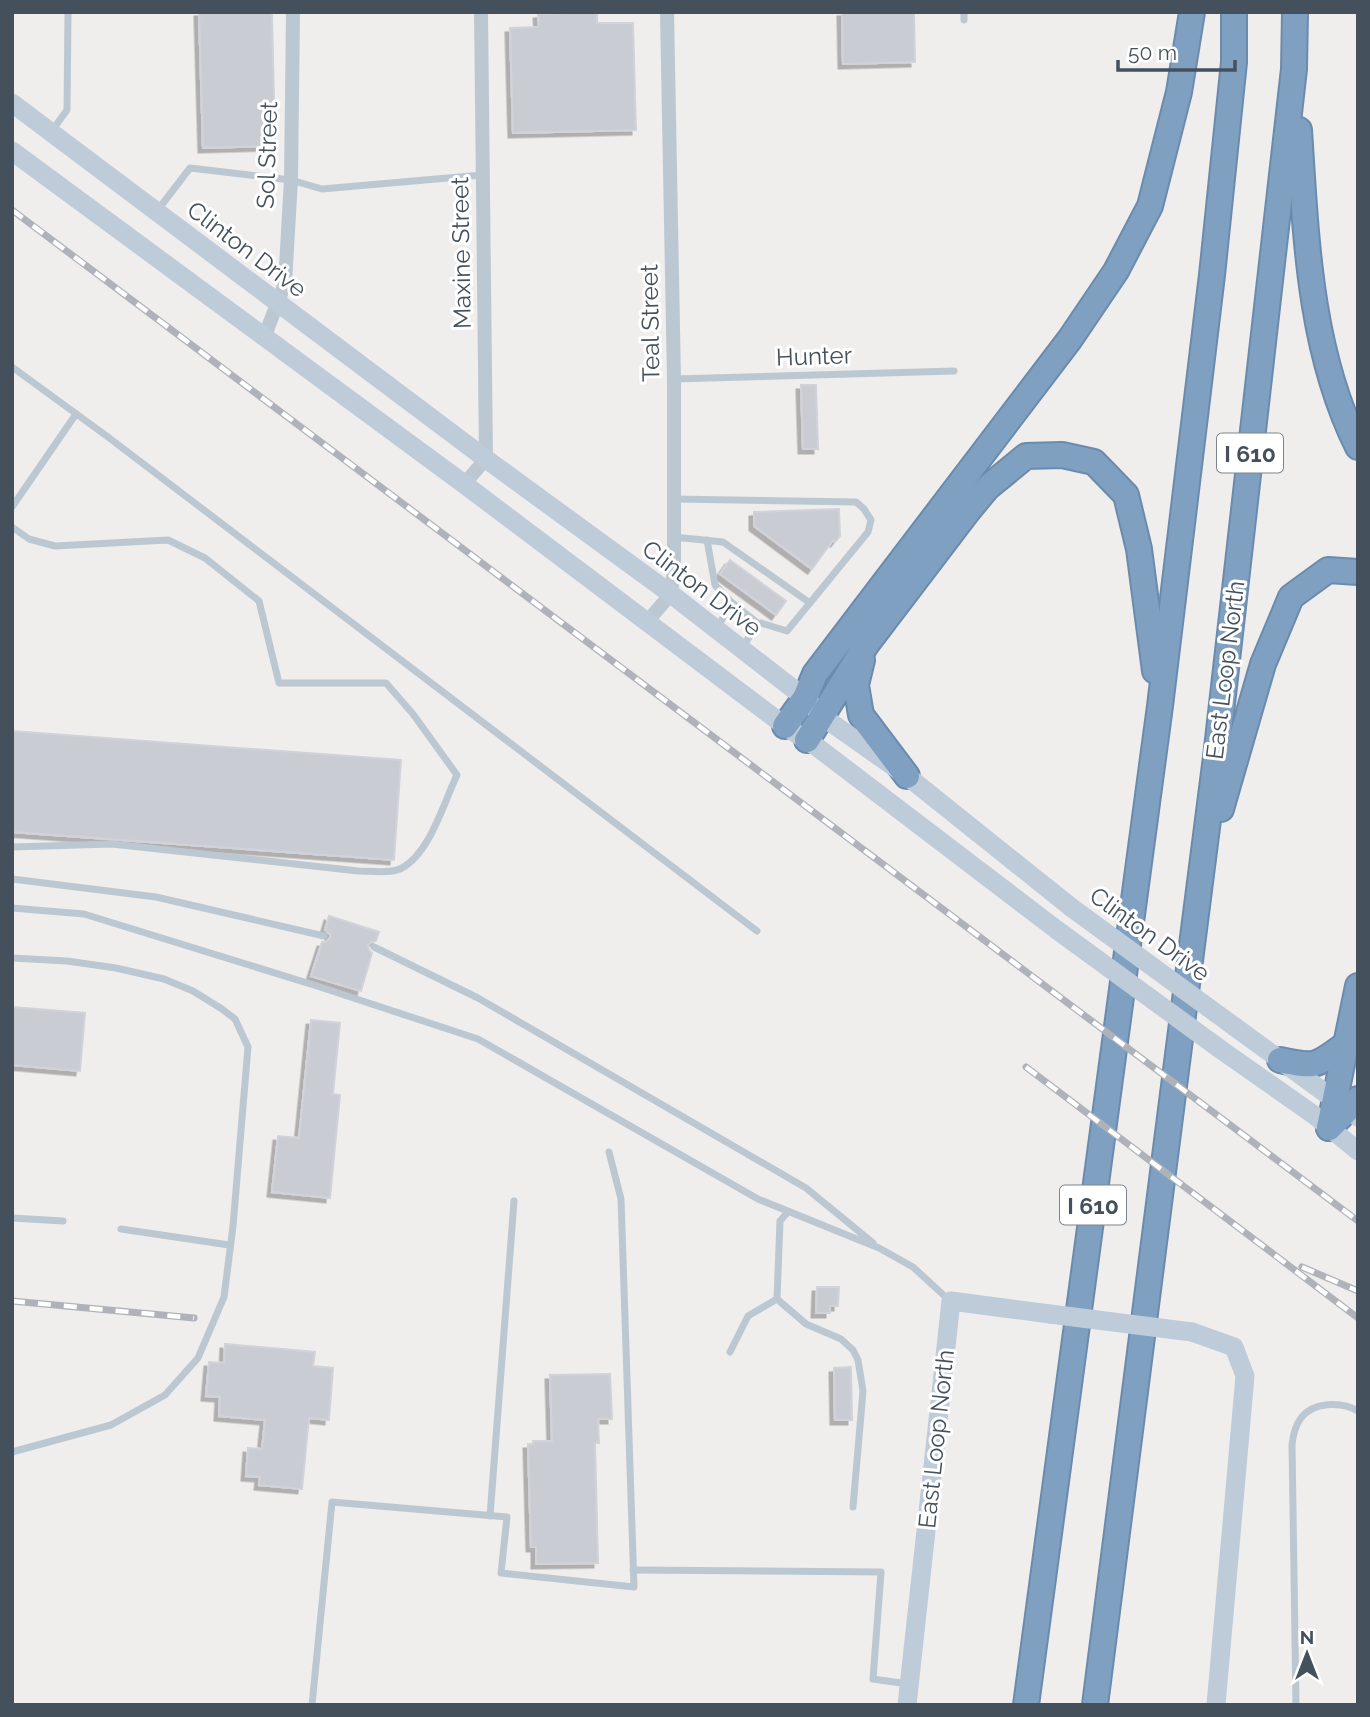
<svg xmlns="http://www.w3.org/2000/svg" width="1370" height="1717" viewBox="0 0 1370 1717" font-family="Raleway,sans-serif">
  <defs>
    <filter id="shadow"><feDropShadow dx="-4.5" dy="4.5" stdDeviation="0" flood-color="#0004"/></filter>
  </defs>
  <rect width="100%" height="100%" fill="#f0eded"/>
  <!-- building -->
  <g fill="#c9ccd3" stroke="#d1d3da" stroke-width="2" filter="url(#shadow)">
    <path d="M199,12h73l3,134 -72,2z"/>
    <path d="M597,12v11h36l3,107 -123,3 -3,-105 29,-1 -1,-13z"/>
    <path d="M842,12h72l1,50 -72,2z"/>
    <path d="M801,385h15l2,64h-15z"/>
    <path d="M839,509l1,27 -5,6 -2,-2 -21,29 -58,-43v-14z"/>
    <path d="M730,560l56,41 -10,14 -56,-41z"/>
    <path d="M12,731l389,29 -7,100 -382,-28z"/>
    <path d="M329,916l50,16 -3,9 -5,1 -3,3 1,5 3,3 -11,38 -50,-15 11,-34h4l4,-4v-4l-5,-4z"/>
    <path d="M12,1007l73,6 -5,58 -68,-6z"/>
    <path d="M311,1020l29,3 -7,71 7,1 -10,103 -58,-6 6,-56 21,2z"/>
    <path d="M817,1287h22l-1,19h-8v7h-14z"/>
    <path d="M225,1344l90,8 -2,14 20,2 -4,52 -20,-2 -7,71 -43,-4 1,-8 -14,-1 2,-28 14,1 3,-29 -46,-4 1,-19 -14,-1 3,-34 15,1z"/>
    <path d="M851,1367l1,53h-17l-1,-52z"/>
    <path d="M610,1374l2,45h-14l1,24h-4l3,120 -62,1v-17h-5l-3,-103h5v-3h19l-2,-66z"/>
  </g>
  <g fill="none" stroke-linecap="round" stroke-linejoin="round">
    <!-- highway casing -->
    <g stroke="#6b8bad" stroke-width="28">
      <g id="highway">
        <path d="M1299,130c7,106 10,219 59,317"/>
        <path d="M862,660l-6,25 5,30 46,61"/>
        <path d="M785,726l20,-28 10,-24 255,-335 46,-68 34,-65 29,-114 13,-80"/>
        <path d="M807,740l59,-95 102,-134 19,-23 39,-32 36,-1 32,7 32,33 13,54 16,122"/>
        <path d="M1221,809l42,-145 28,-67 37,-27 30,2"/>
        <path d="M1280,1060c37,8 36,6 66,-16"/>
        <path d="M1329,1128l29,-142"/>
        <path d="M1329,1128l29,-29"/>
        <path d="M1026,1705l134,-999 52,-431 22,-213v-50"/>
        <path d="M1095,1705l121,-948 78,-688 1,-57"/>
      </g>
    </g>
    <!-- lane -->
    <g stroke="#bcc8d1" stroke-width="7">
      <path d="M964,12v8"/>
      <path d="M51,132l16,-22 1,-98"/>
      <path d="M157,211l33,-43 101,12 31,9 160,-14"/>
      <path d="M12,367l96,70 649,494"/>
      <path d="M674,379l280,-8"/>
      <path d="M674,499l182,3 8,7 7,11 -3,12 -81,99 -26,-8 -5,3 -14,22"/>
      <path d="M12,507l64,-93"/>
      <path d="M12,527l17,12 26,7 113,-6 37,18 54,43 20,82h107l27,31 44,61c-13,27 -27,78 -55,93 -12,6 -31,3 -44,3l-246,-27 -100,3"/>
      <path d="M674,537l49,5 87,61"/>
      <path d="M707,540l8,45 16,17 -14,27"/>
      <path d="M731,602l28,22"/>
      <path d="M12,879l144,18 168,39"/>
      <path d="M12,908l72,6 233,72 161,53 280,160 121,49 34,19 37,34"/>
      <path d="M374,947l104,51 328,190 67,55"/>
      <path d="M12,958l55,3 49,7 48,11 29,12 29,18 13,10 13,28 -15,179 -9,71 -26,61 -33,37 -54,30 -99,27"/>
      <path d="M788,1212l-8,9 -3,78 29,25 35,15 12,11 5,10 5,31 -10,116"/>
      <path d="M12,1218l51,3"/>
      <path d="M121,1229l108,16"/>
      <path d="M730,1352l18,-36 29,-17"/>
      <path d="M490,1516l24,-315"/>
      <path d="M633,1570l248,2 -8,107 35,5"/>
      <path d="M312,1705l20,-203 175,15 -6,56 133,14 -13,-388 -12,-47"/>
      <path d="M1296,1705l-4,-260c1,-10 3,-19 9,-27 12,-16 40,-17 57,-7"/>
    </g>
    <!-- street -->
    <g stroke="#bcc8d1" stroke-width="14">
      <path d="M264,338l21,-55 6,-103 2,-168"/>
      <path d="M464,484l22,-25 -5,-447"/>
      <path d="M646,623l25,-29 3,-25v-190l-7,-367"/>
    </g>
    <!-- secondary -->
    <g stroke="#becbd9" stroke-width="19">
      <path d="M12,103l474,356 185,135 134,104 18,19 84,59 165,132"/>
      <path d="M12,151l452,333 321,242 32,21 240,183"/>
      <path d="M1235,1027l123,90"/>
      <path d="M1220,1049l94,66 44,36"/>
      <path d="M1192,1332l42,15 11,29 -29,329"/>
      <path d="M907,1705l44,-404 99,13"/>
    </g>
    <!-- highway -->
    <use href="#highway" stroke="#80a0c1" stroke-width="24"/>
    <!-- rail casing -->
    <g stroke="#afb3b9" stroke-width="7">
      <g id="rail">
        <path d="M12,210l1346,1011"/>
        <path d="M1026,1067l332,251"/>
        <path d="M1302,1267l56,24"/>
        <path d="M12,1301l182,17"/>
      </g>
    </g>
    <!-- rail -->
    <use href="#rail" stroke="#fff" stroke-width="4.5" stroke-dasharray="13" stroke-linecap="butt"/>
    <!-- secondary-bridge -->
    <g stroke="#becbd9" stroke-width="19">
      <path d="M1072,908l163,119"/>
      <path d="M1057,930l163,119"/>
      <path d="M1050,1314l142,18"/>
    </g>
  </g>
  <g text-anchor="middle" dominant-baseline="central" stroke-width="6" stroke-linejoin="round" paint-order="stroke">
    <!-- shield labels -->
    <g fill="#fff" stroke="#7c858e" stroke-width="2">
      <rect x="1217" y="433.5" width="66" height="39" rx="5"/>
      <rect x="1060" y="1185.5" width="66" height="39" rx="5"/>
    </g>
    <g font-size="23" font-weight="bold" fill="#44515d">
      <text x="1250" y="453">I 610</text>
      <text x="1093" y="1205">I 610</text>
    </g>
    <!-- street labels -->
    <g font-size="24" fill="#44515d" stroke="#fff">
      <text transform="translate(267 155) rotate(-88)">Sol Street</text>
      <text transform="translate(247 249) rotate(37)">Clinton Drive</text>
      <text transform="translate(461 253) rotate(-91)">Maxine Street</text>
      <text transform="translate(650 323) rotate(-91)">Teal Street</text>
      <text transform="translate(814 356) rotate(-2)">Hunter</text>
      <text transform="translate(702 588) rotate(37)">Clinton Drive</text>
      <text transform="translate(1225 670) rotate(-83)">East Loop North</text>
      <text transform="translate(1150 934) rotate(36)">Clinton Drive</text>
      <text transform="translate(936 1439) rotate(-84)">East Loop North</text>
    </g>
  </g>
  <!-- border -->
  <rect width="1370" height="1717" fill="none" stroke="#44515d" stroke-width="28"/>
  <!-- north arrow -->
  <g transform="translate(1307 1654)" stroke="#ffffff" stroke-width="5" paint-order="stroke">
  <path d="M0-5L12 26L0 18L-12 26Z" fill="#44515d"/>
  <text y="-10" font-size="19" font-weight="bold" text-anchor="middle" fill="#44515d">N</text>
  </g>
  <!-- scale -->
  <path d="M1118 60v10h117v-10" fill="none" stroke="#44515d" stroke-width="3.5"/>
  <text x="1128" y="60" font-size="21" fill="#44515d" stroke="#ffffff" stroke-width="5" paint-order="stroke">50 m</text>
</svg>
